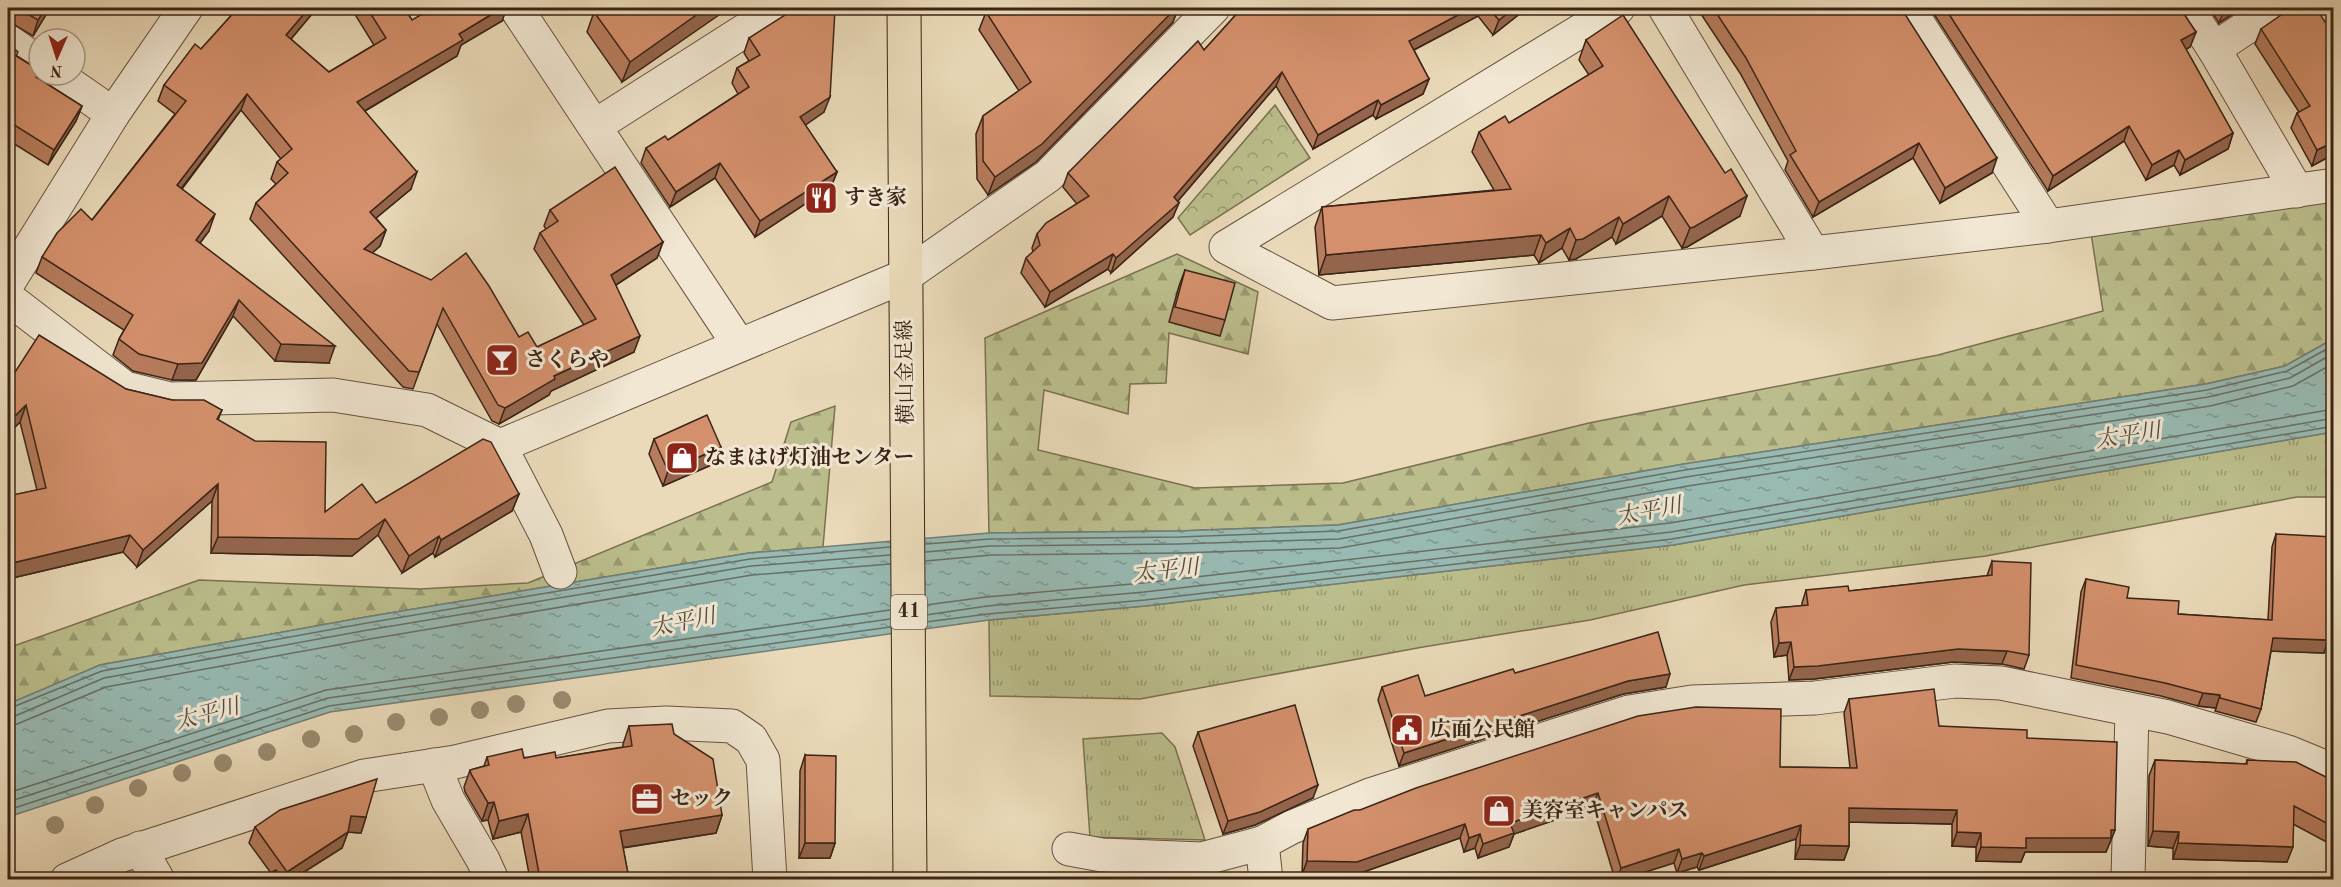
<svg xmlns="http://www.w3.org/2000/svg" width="2341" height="887" viewBox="0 0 2341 887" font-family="'Old Standard TT','Noto Serif JP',serif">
  <defs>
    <pattern id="grass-tufts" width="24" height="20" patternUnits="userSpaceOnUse" patternTransform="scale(1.5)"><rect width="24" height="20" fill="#bbbe8c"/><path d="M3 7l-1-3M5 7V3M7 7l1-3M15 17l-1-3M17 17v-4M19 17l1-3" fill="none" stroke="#999a71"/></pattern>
    <pattern id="forest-firs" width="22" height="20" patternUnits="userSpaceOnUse" patternTransform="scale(1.5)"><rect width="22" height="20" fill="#bbbe8c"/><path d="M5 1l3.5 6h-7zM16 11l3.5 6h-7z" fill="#999a71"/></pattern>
    <pattern id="park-crowns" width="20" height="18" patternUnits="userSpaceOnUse" patternTransform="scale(1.5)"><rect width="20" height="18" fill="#bbbe8c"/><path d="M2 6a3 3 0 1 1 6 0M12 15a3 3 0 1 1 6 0" fill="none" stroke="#999a71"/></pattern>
    <pattern id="water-ripples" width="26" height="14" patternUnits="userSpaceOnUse" patternTransform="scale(1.5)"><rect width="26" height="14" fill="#98bab3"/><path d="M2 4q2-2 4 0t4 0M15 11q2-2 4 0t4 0" fill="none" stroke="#7d9791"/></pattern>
  </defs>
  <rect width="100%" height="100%" fill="#eadab9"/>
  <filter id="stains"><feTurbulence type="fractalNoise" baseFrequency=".00333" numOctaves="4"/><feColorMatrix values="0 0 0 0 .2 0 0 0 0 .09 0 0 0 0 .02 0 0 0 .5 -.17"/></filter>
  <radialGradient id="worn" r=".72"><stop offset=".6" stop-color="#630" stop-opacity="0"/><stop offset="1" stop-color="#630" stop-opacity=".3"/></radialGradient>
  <!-- grass -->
  <g fill="url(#grass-tufts)" stroke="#7b7152" stroke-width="1.5">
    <path d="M2333,432v65h-36l-311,59 -242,29 -154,35 -167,27 -283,52 -150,-3 -1,-76 156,-14 528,-61z"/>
    <path d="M1162,733l13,14 30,93 -115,-3 -7,-98z"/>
  </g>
  <!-- forest -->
  <g fill="url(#forest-firs)" stroke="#7b7152" stroke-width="1.5">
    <path d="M2333,201v138l-48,27 -79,18 -522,80 -346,61 -159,6 -190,2 -4,-195 192,-84 81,38 -10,62 -79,-21 -3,50 -36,1 -2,30 -84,-24 -6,60 157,38 148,-5 246,-60 349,-68 165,-44 -12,-78z"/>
    <path d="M835,406l-12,141 -74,6 -383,64 -266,48 -92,41v-58l191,-68 221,9 108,-6 244,-101 19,-60z"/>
  </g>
  <!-- park -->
  <path fill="url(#park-crowns)" stroke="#7b7152" stroke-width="1.5" d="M1275,105l35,53 -120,77 -12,-17z"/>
  <!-- water -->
  <path fill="url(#water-ripples)" stroke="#737e75" stroke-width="1.5" d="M2333,339v93l-660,113 -528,61 -156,14 -659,92 -322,105v-113l92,-39 266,-48 383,-64 240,-20 190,-2 159,-6 346,-61 522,-80 79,-18z"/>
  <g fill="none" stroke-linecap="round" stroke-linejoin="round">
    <!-- shore -->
    <g stroke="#6a6f65" stroke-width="1.5">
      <path d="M926,544l64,-5 189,-2 159,-6 347,-61 522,-80 80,-19 47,-26"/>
      <path d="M926,552l64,-6 189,-2 160,-5 347,-62 522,-80 82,-19 44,-25"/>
      <path d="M926,561l65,-6 188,-2 161,-5 348,-62 522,-80 83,-20 41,-23"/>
      <path d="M926,605l60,-8 157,-14 527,-60 664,-114"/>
      <path d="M926,615l61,-9 157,-14 527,-60 663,-114"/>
      <path d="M926,622l62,-8 157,-14 527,-61 662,-113"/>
      <path d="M8,709l94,-38 265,-48 383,-64 140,-12"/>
      <path d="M8,717l7,-1 89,-38 264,-48 383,-64 139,-11"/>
      <path d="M8,726l9,-2 89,-37 264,-48 382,-64 138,-11"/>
      <path d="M8,793l318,-103 564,-80"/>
      <path d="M8,802l320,-104 562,-79"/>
      <path d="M8,810l321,-104 561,-79"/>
    </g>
    <!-- minor casing -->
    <g stroke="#675240" stroke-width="35">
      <g id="minor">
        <path d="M516,8l223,337"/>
        <path d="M1618,8l-392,239 106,56 481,-50 235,-27 286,-41"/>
        <path d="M1665,8l148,245"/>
        <path d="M1908,8l140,218"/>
        <path d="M2187,8l27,41 83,142"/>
        <path d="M8,41l31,22"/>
        <path d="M2214,49l61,-41"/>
        <path d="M57,75l56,39"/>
        <path d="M595,126l185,-118"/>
        <path d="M8,283l105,-169 73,-106"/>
        <path d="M8,298l117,90 45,11 163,-4 94,15 73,36 46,89 14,37"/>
        <path d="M500,446l405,-170 143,-100 165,-168"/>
        <path d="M434,765l14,35 35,60 9,20"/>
        <path d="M140,848l18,32"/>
        <path d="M1069,849l33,6 100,4 60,-16"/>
        <path d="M67,880l55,-25 242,-79 91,-14 153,-36 58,-3 66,3 19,13 12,21 7,120"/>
        <path d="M1266,880l-4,-37 30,-16 78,-32 259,-83 63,-10 123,-4 140,-17 46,2 167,34 120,35 46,19"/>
        <path d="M2128,880l4,-170"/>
      </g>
    </g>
    <!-- major casing -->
    <g stroke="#3b2417" stroke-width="35">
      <path id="major" d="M904,8l6,872"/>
    </g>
    <!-- minor -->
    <use href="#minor" stroke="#f1e7d2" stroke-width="33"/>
    <!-- major -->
    <use href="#major" stroke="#eadab9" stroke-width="33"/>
  </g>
  <!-- trees -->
  <g fill="#9b8b70">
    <circle cx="562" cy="700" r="9"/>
    <circle cx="516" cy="704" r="9"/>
    <circle cx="480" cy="710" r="9"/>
    <circle cx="439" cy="717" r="9"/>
    <circle cx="396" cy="722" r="9"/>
    <circle cx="354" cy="734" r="9"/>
    <circle cx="311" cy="739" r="9"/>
    <circle cx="267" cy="752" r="9"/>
    <circle cx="223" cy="763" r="9"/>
    <circle cx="182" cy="773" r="9"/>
    <circle cx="138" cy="788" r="9"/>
    <circle cx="95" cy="805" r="9"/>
    <circle cx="55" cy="825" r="9"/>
  </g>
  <!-- wall -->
  <g fill="#b67c5d" stroke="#3b2417" stroke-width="1.5">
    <path d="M8,8h42l-17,28 -23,-14 -2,1z"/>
    <path d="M232,8h85l-26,31 38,33 45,-27 -23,-37h53l8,12 90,1 -41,24 -4,11 -92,55 46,78 -35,29 10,12 -6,16 -8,7 147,84 18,10 47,-22 -50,-76 6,-16 6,-4 -2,-3 6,-16 113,32 -6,16 -41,27 18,67 -83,39 -2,4 -50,29 -7,-3 -55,-97 -24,65 -10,-2 -153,-168 6,-16 20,-19 -5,-5 6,-17 4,-3 -40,-49 -59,79 27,42 -9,12 129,120 -54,-2 -42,-45 -37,64h-24l-39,-9 -20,-16 6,-16 5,-9 -88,-57 6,-16 50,-37 83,-106 -17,-13 6,-16 37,-36 35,-39z"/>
    <path d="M992,8h186l-5,14 -137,140 -48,33 -11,-16 -1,-45 7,-18 36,-25 -40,-61 7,-18z"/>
    <path d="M1242,8h285l-34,27 -15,-19 -64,34 15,29 -6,15 -47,25 -3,-4 -60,34 -37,-63 -98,115 -5,16 -62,56 -3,-4 -63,38 -24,-34 5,-15 7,-6 -1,-4 5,-14 40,-30 -14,-17 5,-14 136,-123z"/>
    <path d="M1697,8h204l91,165 -52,30 -27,-45 -100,59 -28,-47 3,-9 -48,-88z"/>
    <path d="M1930,8h250l16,24 -6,15 -4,2 47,84 -5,16 -48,26 -6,-10 -28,15 -22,-39 -76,50z"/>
    <path d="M2209,8h33l-23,15z"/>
    <path d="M594,12l118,7 -90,63 -35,-50z"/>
    <path d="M2334,17v137l-22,12 -21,-38 6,-15 2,-1 -44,-68 6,-15 64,-7z"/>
    <path d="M749,38l75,74 -19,13 32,47 -6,15 -76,50 -40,-59 -45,29 -29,-44 5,-15 22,-8 70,-46 -6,-11 5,-15 12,-7 -5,-8z"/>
    <path d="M1586,40l154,176 -53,31 -5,1 -20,-32 -46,28 -4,-7 -36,22 -7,1 -7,-12 -23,15 -5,-8 -215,20 -4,-48 7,-20 172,-17 -22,-38 7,-20 30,-9 80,-48 -10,-15z"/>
    <path d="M8,43l9,13 22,14 -1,8 44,28 -6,15 -28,44 -40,-25z"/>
    <path d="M1185,270l40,50 -5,16 -51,-14 10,-36z"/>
    <path d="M8,383l118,6 46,11 50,10 -4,10 107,92 51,-9 143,-9 -7,17 -77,46 -2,-4 -31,20 -24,-38 -26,21 -141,-3 1,-52 -75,66 -14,-15 -115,27v-83l29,-6 -17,-68 -12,12z"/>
    <path d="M654,439l62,24 -53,23 -14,-32z"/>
    <path d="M2276,534l52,106 -4,13 -53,-2 -10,58 -5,13 -41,-11 1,-3 -18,-2 -37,-10 -90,-18 10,-86 5,-13 41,19 51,16 90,6 4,-73z"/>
    <path d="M1992,561l37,94 -5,14 -22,-5 -49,-2 -139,17 -25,1 -2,-25 -13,2 -3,-35 5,-14 26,-2v-3l4,-13 43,1 138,-15z"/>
    <path d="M1515,673l151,14 -43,7 -224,72 -21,-66 4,-13 43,9z"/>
    <path d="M1849,699l90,27 88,12 88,92 -9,22h-81l-4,10 -45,-1v-14l-24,-1v-22l-103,-2v24l-5,14 -49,-1 1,-20 -97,31 -2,-3 -20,6 -3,-10 -51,16h-8l-22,-72 -79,27 -5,13 -31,11 -3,-10 -11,4 -4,-14 -108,38 -50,-1 1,-32 5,-14 52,-19 420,-43 70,1 -6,-55z"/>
    <path d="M629,726l45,8 48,81 -6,18 -93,15 6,31h-99l-9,-47 -28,7 -5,-19 -6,1 -17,-29 -1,-5 6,-17 14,-4 3,-9 69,1 67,-11v-3z"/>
    <path d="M1198,732l115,66 -58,27 -32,9 -30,-88z"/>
    <path d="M805,755l30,88 -5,15h-31l1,-87z"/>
    <path d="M2155,760l91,4 1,-4 87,21v65l-41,-22 -6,38 -114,-3v-11l-25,-2 1,-70z"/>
    <path d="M366,817l-5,16 -13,-1 -6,16 -49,31h-34l12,-6 -22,-30 6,-16z"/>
  </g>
  <!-- shaded-wall -->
  <g fill="#94654c" stroke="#3b2417" stroke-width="1.5">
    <path d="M8,8h8l-6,14 -2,1z"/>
    <path d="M46,8h4l-17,28 5,-16z"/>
    <path d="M309,8h8l-37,44 6,-17z"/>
    <path d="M502,8h5l-5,13 -41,24 -4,11 -106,63 6,-17 102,-68z"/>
    <path d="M706,8h23l-107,74 8,-20z"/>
    <path d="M1176,8h2l-5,14 -137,140 -48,33 7,-18z"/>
    <path d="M1471,8h10l-3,8 -74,39 5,-14z"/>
    <path d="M1514,8h13l-34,27 6,-15z"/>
    <path d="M2225,8h17l-23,15z"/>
    <path d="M2196,32l-6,15 -14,8 5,-15z"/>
    <path d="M1282,72l-6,14 -105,123 8,-6 -6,14 -62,56 5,-15 58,-61z"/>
    <path d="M1429,79l-6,15 -47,25 5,-14z"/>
    <path d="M247,94l-6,16 -70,92 6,-17z"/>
    <path d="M830,97l-6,15 -30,21 6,-16z"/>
    <path d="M1378,100l-5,15 -60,34 5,-14z"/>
    <path d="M82,106l-6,15 -28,44 6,-15z"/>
    <path d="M2129,126l-5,15 -76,50 5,-15z"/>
    <path d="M2233,133l-5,16 -48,26 5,-15z"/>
    <path d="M2334,142v12l-22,12 5,-16z"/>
    <path d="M1919,143l-6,15 -100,59 6,-15z"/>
    <path d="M2179,150l-5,15 -28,15 6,-15z"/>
    <path d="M1997,158l-5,15 -52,30 5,-15z"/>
    <path d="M720,163l-5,15 -45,29 6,-15z"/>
    <path d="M417,172l-6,17 -47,39 6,-16z"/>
    <path d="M837,172l-6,15 -76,50 5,-16z"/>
    <path d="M1669,196l-7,20 -46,28 7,-20z"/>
    <path d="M1747,196l-7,20 -53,31 -5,1 8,-20z"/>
    <path d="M215,214l-6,17 -19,25 6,-16z"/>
    <path d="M1619,217l-7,20 -36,22 -7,1 7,-20z"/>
    <path d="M1570,228l-8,20 -23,15 7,-20z"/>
    <path d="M386,230l-6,16 -22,20 6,-17z"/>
    <path d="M1541,235l-7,20 -215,20 7,-20z"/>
    <path d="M663,242l-6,16 -52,34 6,-17z"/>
    <path d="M1113,254l-5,15 -63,38 5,-15z"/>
    <path d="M239,300l-6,16 -37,64h-24l6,-16z"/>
    <path d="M640,336l-6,16 -83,39 -2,4 -50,29 6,-16 49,-32z"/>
    <path d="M281,344l54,2 -6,17 -54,-2z"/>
    <path d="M26,405l-6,17 -12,12v-11z"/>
    <path d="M721,447l-5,16 -53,23 5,-15z"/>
    <path d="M218,484l-6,17 -75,66 6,-17z"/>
    <path d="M519,494l-7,17 -77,46 6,-17z"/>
    <path d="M385,519l-7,16 -26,21 -141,-3 7,-16z"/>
    <path d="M130,535l-7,17 -115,27v-15z"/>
    <path d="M439,536l-6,17 -31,20 7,-17z"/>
    <path d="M2273,638l55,2 -4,13 -56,-2z"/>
    <path d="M1791,642l-4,13 -13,2 5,-14z"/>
    <path d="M1958,649l49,2 -5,13 -49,-2 -139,17 -25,1 5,-13z"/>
    <path d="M1670,674l-4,13 -43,7 -224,72 5,-13 224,-72z"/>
    <path d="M2203,693l17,2 -4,13 -18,-2z"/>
    <path d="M1318,785l-5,13 -58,27 -32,9 5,-13z"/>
    <path d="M1598,793l-5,14 -79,27 -5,13 -31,11 5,-14 27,-21z"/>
    <path d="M494,802l-6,18 -6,1 6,-18z"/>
    <path d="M1849,808l108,2 -5,14 -108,-2z"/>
    <path d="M528,814l-7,18 -28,7 6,-18z"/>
    <path d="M722,815l-6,18 -102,16 6,-18z"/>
    <path d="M351,816l15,1 -5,16 -16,-1z"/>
    <path d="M1465,824l-5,14 -108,38 -50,-1 5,-14z"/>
    <path d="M1801,825l-5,14 -97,31 5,-14z"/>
    <path d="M2111,830h4l-9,22h-81l-4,10 -45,-1 5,-14 45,-9z"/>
    <path d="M2153,831l26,1 -6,16 -25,-2z"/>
    <path d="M348,832l-6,16 -49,31h-9l3,-7z"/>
    <path d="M1957,832l24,1 -5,14 -24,-1z"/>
    <path d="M1480,834l-5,14 -11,4 5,-14z"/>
    <path d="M805,843h30l-5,15h-31z"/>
    <path d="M2178,843l115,4 -6,15 -114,-3z"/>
    <path d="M1800,845l49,1 -5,14 -49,-1z"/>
    <path d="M1679,849l-5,14 -51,16h-6l4,-11z"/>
    <path d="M1702,853l-5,14 -20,6 5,-14z"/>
  </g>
  <!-- building -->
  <g fill="#d4906c" stroke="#3b2417" stroke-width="1.5">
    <path d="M17,8h29l-8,12z"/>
    <path d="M238,8h71l-23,27 43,37 57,-34 -19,-30h37l8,12 21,-12h69l-43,26 4,6 -106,62 60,70 -47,40 16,18 -22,19 67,31 35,-27 23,33 30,51 9,-5 9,15 59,-28 -56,-86 18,-12 -8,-11 65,-43 48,75 -52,33 29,61 -86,40 1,3 -50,29 -7,-3 -55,-97 -24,64 -10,-1 -153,-168 32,-30 -11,-11 15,-13 -45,-55 -70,91 38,29 -19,26 139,106 -54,-2 -42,-44 -37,63 -24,1 -39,-10 -20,-15 14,-24 -91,-58 15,-24 24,-24 11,11 94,-119 -22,-16 31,-41 6,5z"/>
    <path d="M600,8h106l-76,54 -36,-50z"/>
    <path d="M796,8l39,2 -5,87 -30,20 37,55 -77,49 -40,-58 -44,29 -30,-44 19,-12 3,4 81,-53 -12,-19 23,-13 -11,-17z"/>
    <path d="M992,8h184l-134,136 -47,33 -12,-16v-45l48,-34 -45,-70z"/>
    <path d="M1242,8h229l-62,33 20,38 -48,26 -3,-5 -60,35 -36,-63 -108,125 5,6 -63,55 -3,-4 -63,38 -24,-34 14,-13 -3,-11 9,-11 43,-27 -21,-23 130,-132 6,9z"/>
    <path d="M1488,8h26l-15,12z"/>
    <path d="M1713,8h188l96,150 -52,30 -26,-45 -100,59 -29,-47 6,-4 -50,-93z"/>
    <path d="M1945,8h235l16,24 -15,8 52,93 -48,27 -6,-10 -27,15 -23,-39 -76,50z"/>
    <path d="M2291,8h25l9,14 9,-5v125l-17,8 -20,-37 13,-7 -49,-77z"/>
    <path d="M1623,15l102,158 6,-4 16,27 -53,31 -4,1 -21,-32 -46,28 -4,-7 -36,22 -7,1 -6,-12 -24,15 -5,-8 -215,20 -4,-48 189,-18 -32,-57 26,-16 4,7 94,-57 -17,-26z"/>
    <path d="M8,43l10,9 -2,4 23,14v3l-3,4 46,29 -28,44 -46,-29z"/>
    <path d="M1185,270l50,13 -10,37 -50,-13z"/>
    <path d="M39,335l87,54 46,11h32l18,10 -5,9 38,22 71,1 -1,70 37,-28 14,19 107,-64 8,3 28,52 -78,46 -2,-4 -30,20 -24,-37 -27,20 -140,-2v-53l-75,66 -13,-15 -122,29v-68l38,-8 -20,-83 -18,18v-40z"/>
    <path d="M707,415l14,32 -53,24 -14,-32z"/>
    <path d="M2276,534l58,3 -6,103 -55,-2 -12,71 -41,-11v-3l-17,-2 -38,-10 -89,-18 10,-86 43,8 -2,11 52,3 -1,13 94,6z"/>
    <path d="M1992,561l39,2 -2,92 -22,-4 -49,-2 -140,17 -24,1 -3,-25 -12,1 -3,-35 32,-3 -2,-15 42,-4 1,5 143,-16z"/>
    <path d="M1658,632l12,42 -42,7 -224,72 -22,-66 36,-12 7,21 88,-27 2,4z"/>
    <path d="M1934,689l5,37 88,4v8l90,4 -2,88h-4v8h-85v10l-45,-1v-14l-24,-1v-22l-108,-2v38l-49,-1 1,-20 -97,31 -2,-3 -20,6 -3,-10 -58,19 -23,-75 -88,30 4,10 -31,11 -3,-10 -11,4 -4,-14 -108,38 -50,-1 1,-32 46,-19h6l56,-22 222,-72 58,-9 85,2 -1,58 77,1 -8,-69z"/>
    <path d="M1295,705l23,80 -58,27 -32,9 -30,-89z"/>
    <path d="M672,724l2,10 39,25 9,56 -102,16 9,48h-91h2l-12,-65 -29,7 -5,-19 -6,1 -17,-29 -1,-4 19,-5 -2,-8 35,-8 2,9 31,-6 1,6 76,-12 -3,-20z"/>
    <path d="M805,755l31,1 -1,87h-30z"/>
    <path d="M2155,760l92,4v-4l49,2 38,19v46l-40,-21 -1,41 -115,-4 1,-11 -26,-1z"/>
    <path d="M377,779l-11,38 -15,-1 -3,16 -61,40 -32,-45 25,-17z"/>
    <path d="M276,870l6,9h-23z"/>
  </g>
  <!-- icons -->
  <defs>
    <g id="restaurant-square" transform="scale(1.725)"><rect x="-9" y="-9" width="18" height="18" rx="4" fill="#8f2418" stroke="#f1e7d2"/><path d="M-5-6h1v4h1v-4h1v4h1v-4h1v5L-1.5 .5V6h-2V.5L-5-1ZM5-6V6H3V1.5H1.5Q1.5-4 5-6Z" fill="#fff"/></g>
    <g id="bar-square" transform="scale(1.725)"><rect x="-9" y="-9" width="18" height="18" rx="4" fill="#8f2418" stroke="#f1e7d2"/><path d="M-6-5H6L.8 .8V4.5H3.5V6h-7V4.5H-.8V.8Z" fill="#fff"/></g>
    <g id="shop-square" transform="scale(1.725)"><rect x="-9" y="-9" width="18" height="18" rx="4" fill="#8f2418" stroke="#f1e7d2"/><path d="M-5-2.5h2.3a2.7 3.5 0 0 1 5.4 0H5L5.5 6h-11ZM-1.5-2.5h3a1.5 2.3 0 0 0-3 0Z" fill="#fff"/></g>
    <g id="civic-square" transform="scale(1.725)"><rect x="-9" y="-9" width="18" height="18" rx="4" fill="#8f2418" stroke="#f1e7d2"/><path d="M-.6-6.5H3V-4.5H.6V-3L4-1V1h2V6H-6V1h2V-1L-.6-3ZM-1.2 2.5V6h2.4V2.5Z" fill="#fff"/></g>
    <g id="office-square" transform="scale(1.725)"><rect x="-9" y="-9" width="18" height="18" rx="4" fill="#8f2418" stroke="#f1e7d2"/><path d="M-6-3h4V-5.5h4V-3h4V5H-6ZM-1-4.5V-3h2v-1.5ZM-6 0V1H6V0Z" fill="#fff"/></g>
  </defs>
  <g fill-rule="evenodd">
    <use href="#restaurant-square" x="821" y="198"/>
    <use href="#bar-square" x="502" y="360"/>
    <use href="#shop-square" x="682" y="458"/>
    <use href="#civic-square" x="1407" y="730"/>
    <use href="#office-square" x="647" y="799"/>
    <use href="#shop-square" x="1499" y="811"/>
  </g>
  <g text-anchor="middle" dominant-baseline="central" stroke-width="6" stroke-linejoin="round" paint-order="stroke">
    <!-- shield labels -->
    <rect fill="#f1e7d2" stroke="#725e4f" stroke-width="1.5" x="891" y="595" width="36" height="34" rx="4.5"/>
    <g font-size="20" font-weight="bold" fill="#3b2417">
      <text x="909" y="612">41</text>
    </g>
    <!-- poi labels -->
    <g font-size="21" font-weight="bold" fill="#3b2417" stroke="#f1e7d2" text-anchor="start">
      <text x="844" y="198">すき家</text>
      <text x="525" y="360">さくらや</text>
      <text x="705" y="458">なまはげ灯油センター</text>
      <text x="1430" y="730">広面公民館</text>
      <text x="670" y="799">セック</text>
      <text x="1522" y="811">美容室キャンパス</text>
    </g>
    <!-- street labels -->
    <g font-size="21" fill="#3b2417" stroke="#f1e7d2">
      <text transform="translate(906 372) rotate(-91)">横山金足線</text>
    </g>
    <!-- water labels -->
    <g font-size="22" font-style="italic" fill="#524a3e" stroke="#f1e7d2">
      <text transform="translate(2128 436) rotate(-9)">太平川</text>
      <text transform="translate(1649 512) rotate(-11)">太平川</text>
      <text transform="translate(1166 571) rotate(-6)">太平川</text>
      <text transform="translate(683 623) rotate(-12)">太平川</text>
      <text transform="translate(207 715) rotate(-15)">太平川</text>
    </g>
  </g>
  <!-- margin -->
  <rect width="2341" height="887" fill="none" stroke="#eadab9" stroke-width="30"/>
  <rect x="9" y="9" width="2323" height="869" fill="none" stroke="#3b2417" stroke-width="3"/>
  <rect x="15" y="15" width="2311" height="857" fill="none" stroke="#3b2417" stroke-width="1.5"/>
  <!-- north arrow -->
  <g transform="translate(57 57) rotate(183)"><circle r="28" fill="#f1e7d2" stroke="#a89987" stroke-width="1.5"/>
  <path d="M0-4.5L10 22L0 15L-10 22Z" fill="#8f2418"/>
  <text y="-9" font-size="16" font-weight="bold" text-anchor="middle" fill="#3b2417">N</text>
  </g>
  <rect width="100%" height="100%" filter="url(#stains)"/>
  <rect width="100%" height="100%" fill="url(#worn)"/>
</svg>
